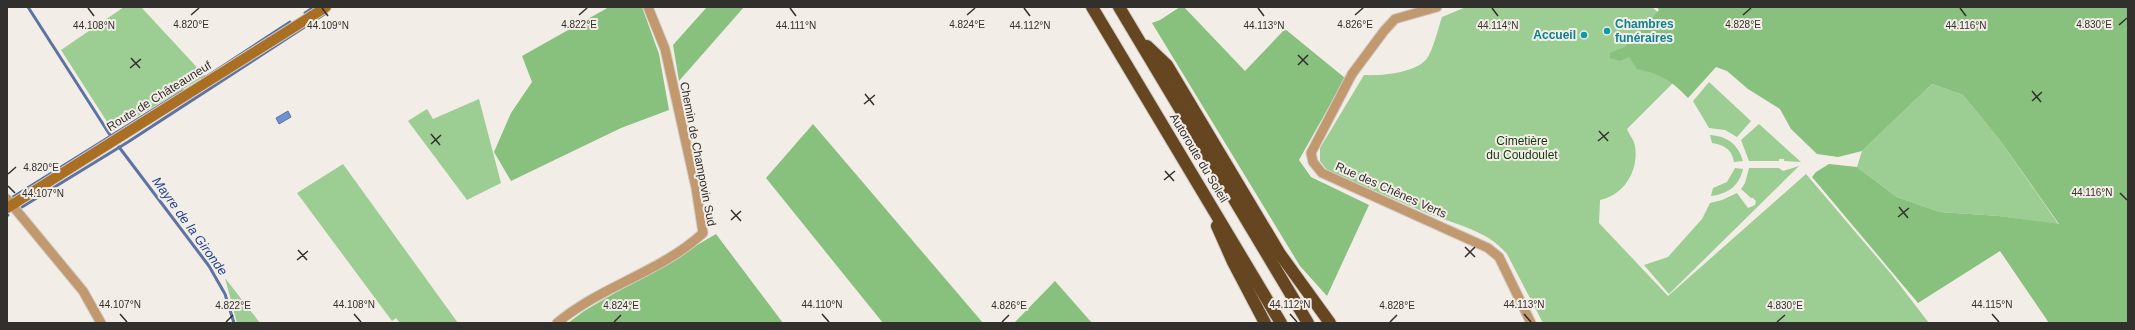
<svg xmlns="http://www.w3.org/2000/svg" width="2135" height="330" viewBox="0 0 2135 330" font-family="Helvetica,sans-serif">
  <rect width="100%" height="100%" fill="#f3ede7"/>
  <!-- green -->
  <g fill="#9ccd92">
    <path d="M124,7h17l64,69 -92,55 -52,-81z"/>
    <path d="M1466,7h186l51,46 -76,76c2,5 7,11 8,17 4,25 -11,49 -35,54l-1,23 69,73 138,-122 86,101 37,48h-386l-36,-69c-21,-25 -54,-30 -83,-42 -33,-14 -64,-28 -96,-41l-8,-10v-13l44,-73c17,1 57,-2 65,-20 6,-12 9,-26 13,-38z"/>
    <path d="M1709,82l42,39 -14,16 -12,-7 -16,-2 -16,-27z"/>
    <path d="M1932,84l31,11 36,44 60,86 -60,-9 -59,-4 -43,-15 -40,-30 5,-16z"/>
    <path d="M479,99l22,84 -34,17 -59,-79 19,-12 6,10z"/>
    <path d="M1759,124l42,38 -17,-1v-2h-5v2h-30l-8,-21z"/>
    <path d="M1710,135c17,1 28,9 33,26l-9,1c-2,-13 -10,-17 -22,-19z"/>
    <path d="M343,164l115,159h-58l-4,-5 -4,3 -95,-128z"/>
    <path d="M1799,166l-130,128 -25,-29 24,-8 34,-38 8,-16 12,-3 15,-7 11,15 7,-3 1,-4 -3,-3h-2l-10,-9 4,-6 4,-15h30l4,3z"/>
    <path d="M1735,168l8,1c-4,17 -15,25 -32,27l2,-8 14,-6z"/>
    <path d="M225,278l35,45h-23z"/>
  </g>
  <!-- forest -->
  <g fill="#88c07d">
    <path d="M609,7h33l17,47 10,56 -48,18 -110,53 -17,-29 17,-39 21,-31 -10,-26z"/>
    <path d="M707,7h37l-65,74 -6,-36z"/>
    <path d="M1180,7h4l61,64 40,-42 60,49 -46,82 12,17 58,28 -42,91 -27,-30 -148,-243 8,-3z"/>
    <path d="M1657,7h471v316h-79l-49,-72 -82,52 -106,-126 4,-5 13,-8 28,3 40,30 43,15 59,4 60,8 -60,-85 -36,-44 -31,-11 -70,67 -24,6 -21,-3 -26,-25 -11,-20 -32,-20 -21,-18 -11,-4 -28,31c-16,-17 -27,-24 -51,-29l-8,-12 -9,4 -10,-3v-5l15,-6 34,-37z"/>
    <path d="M813,124l170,199h-100l-117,-145z"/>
    <path d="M716,234l67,89h-215l16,-12z"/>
    <path d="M1055,281l37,42h-78z"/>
  </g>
  <!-- water -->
  <path fill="#6f90d5" stroke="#5d73a3" d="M288,111l3,6 -12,7 -3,-6z"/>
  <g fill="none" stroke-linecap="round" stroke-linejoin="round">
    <!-- stream -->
    <g stroke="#5d73a3" stroke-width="3">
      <path d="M28,7l82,128"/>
      <path d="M305,13l9,-6"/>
      <path d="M203,79l87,-57"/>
      <path d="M119,147l90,119 16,28 9,29"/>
      <path d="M13,197l170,-106"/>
      <path d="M22,207l106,-65 198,-129"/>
      <path d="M7,216l1,-1"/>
    </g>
    <!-- minor casing -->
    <g stroke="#d0cbc6" stroke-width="11">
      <g id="minor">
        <path d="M1437,7l-42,12 -11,12 -32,43 -41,79 2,9 9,11 166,75 11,9 32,66"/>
        <path d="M7,199l76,92 18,32"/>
        <path d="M557,323c44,-37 104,-51 146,-90l-7,-45 -31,-139 -17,-42"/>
      </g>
    </g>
    <!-- secondary casing -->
    <g stroke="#d0cbc6" stroke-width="12">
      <path id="secondary" d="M7,208l319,-201"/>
    </g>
    <!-- motorway casing -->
    <g stroke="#d0cbc6" stroke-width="14">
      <g id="motorway">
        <path d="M1092,7l189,316"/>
        <path d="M1119,7l189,316"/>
        <path d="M1147,46l20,19 113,189 50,69"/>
        <path d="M1217,226l16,36 32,61"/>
      </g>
    </g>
    <!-- minor -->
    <use href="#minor" stroke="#c2996e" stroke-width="9"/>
    <!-- secondary -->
    <use href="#secondary" stroke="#aa6f22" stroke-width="10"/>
    <!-- motorway -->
    <use href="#motorway" stroke="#664621" stroke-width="12"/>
  </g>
  <!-- ticks -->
  <path fill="none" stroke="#32302d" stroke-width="1.5" d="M88,8l6,8M322,8l6,8M790,8l6,8M1024,8l6,8M1258,8l6,8M1492,8l6,8M1960,8l6,8M191,15l8,-7M579,15l8,-7M967,15l8,-7M1355,15l8,-7M1743,15l8,-7M2119,25l8,-7M1298,55l10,10M131,58l9,10M1298,65l10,-10M130,68l11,-9M2032,91l9,11M865,94l9,11M2032,101l10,-9M864,104l11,-9M1599,131l9,10M431,134l9,11M1598,141l11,-9M431,144l10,-9M1165,171l9,10M8,174l8,-7M1164,180l11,-9M8,186l7,7M2120,193l7,7M1899,207l9,11M731,210l10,11M1898,217l11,-9M731,220l10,-9M1465,247l10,10M298,250l9,10M1465,257l10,-10M297,260l11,-9M120,314l7,8M354,314l7,8M822,314l7,8M1290,314l7,8M1524,314l7,8M1992,314l7,8M226,322l7,-7M614,322l7,-7M1002,322l7,-7M1390,322l7,-7M1777,322l8,-7"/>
  <!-- markers -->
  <g fill="#0f9aa8" stroke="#f3ede7" stroke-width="1.5">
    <circle cx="1607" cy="31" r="4"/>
    <circle cx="1584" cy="35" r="4"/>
  </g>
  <g text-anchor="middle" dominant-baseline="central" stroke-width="4" stroke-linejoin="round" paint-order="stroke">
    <!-- culture labels -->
    <g font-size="12" font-weight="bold" fill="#0d838f" stroke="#f3ede7" text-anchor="start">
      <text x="1615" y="24">Chambres<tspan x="1615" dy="14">funéraires</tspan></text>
      <text x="1576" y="35" text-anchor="end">Accueil</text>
    </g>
    <!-- street labels -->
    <g font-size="12" fill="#32302d" stroke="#f3ede7">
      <text transform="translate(159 96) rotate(-32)">Route de Châteauneuf</text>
      <text transform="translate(698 154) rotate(79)">Chemin de Champovin Sud</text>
      <text transform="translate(1199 158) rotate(59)">Autoroute du Soleil</text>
      <text transform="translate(1391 190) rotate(24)">Rue des Chênes Verts</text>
    </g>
    <!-- park labels -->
    <g font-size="12" fill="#13390b" stroke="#f3ede7">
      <text x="1522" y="141">Cimetière<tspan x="1522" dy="14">du Coudoulet</tspan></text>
    </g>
    <!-- water labels -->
    <g font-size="13" font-style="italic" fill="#204293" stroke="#f3ede7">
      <text transform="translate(190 226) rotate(54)">Mayre de la Gironde</text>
    </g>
  </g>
  <g font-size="10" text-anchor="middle" fill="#32302d" stroke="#f3ede7" stroke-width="4" stroke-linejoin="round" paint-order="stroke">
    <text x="191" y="28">4.820°E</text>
    <text x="579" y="28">4.822°E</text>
    <text x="967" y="28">4.824°E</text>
    <text x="1355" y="28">4.826°E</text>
    <text x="1743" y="28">4.828°E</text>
    <text x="2094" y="28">4.830°E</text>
    <text x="94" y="29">44.108°N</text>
    <text x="328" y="29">44.109°N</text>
    <text x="796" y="29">44.111°N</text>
    <text x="1030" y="29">44.112°N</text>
    <text x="1264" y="29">44.113°N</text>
    <text x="1498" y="29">44.114°N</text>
    <text x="1966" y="29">44.116°N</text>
    <text x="41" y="171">4.820°E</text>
    <text x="2092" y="196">44.116°N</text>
    <text x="43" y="197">44.107°N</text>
    <text x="120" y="308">44.107°N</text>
    <text x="354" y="308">44.108°N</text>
    <text x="822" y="308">44.110°N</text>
    <text x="1290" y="308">44.112°N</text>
    <text x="1524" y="308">44.113°N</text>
    <text x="1992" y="308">44.115°N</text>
    <text x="233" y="309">4.822°E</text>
    <text x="621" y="309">4.824°E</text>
    <text x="1009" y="309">4.826°E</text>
    <text x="1397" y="309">4.828°E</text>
    <text x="1785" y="309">4.830°E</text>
  </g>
  <!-- border -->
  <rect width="2135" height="330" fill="none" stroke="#32302d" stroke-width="16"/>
</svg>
